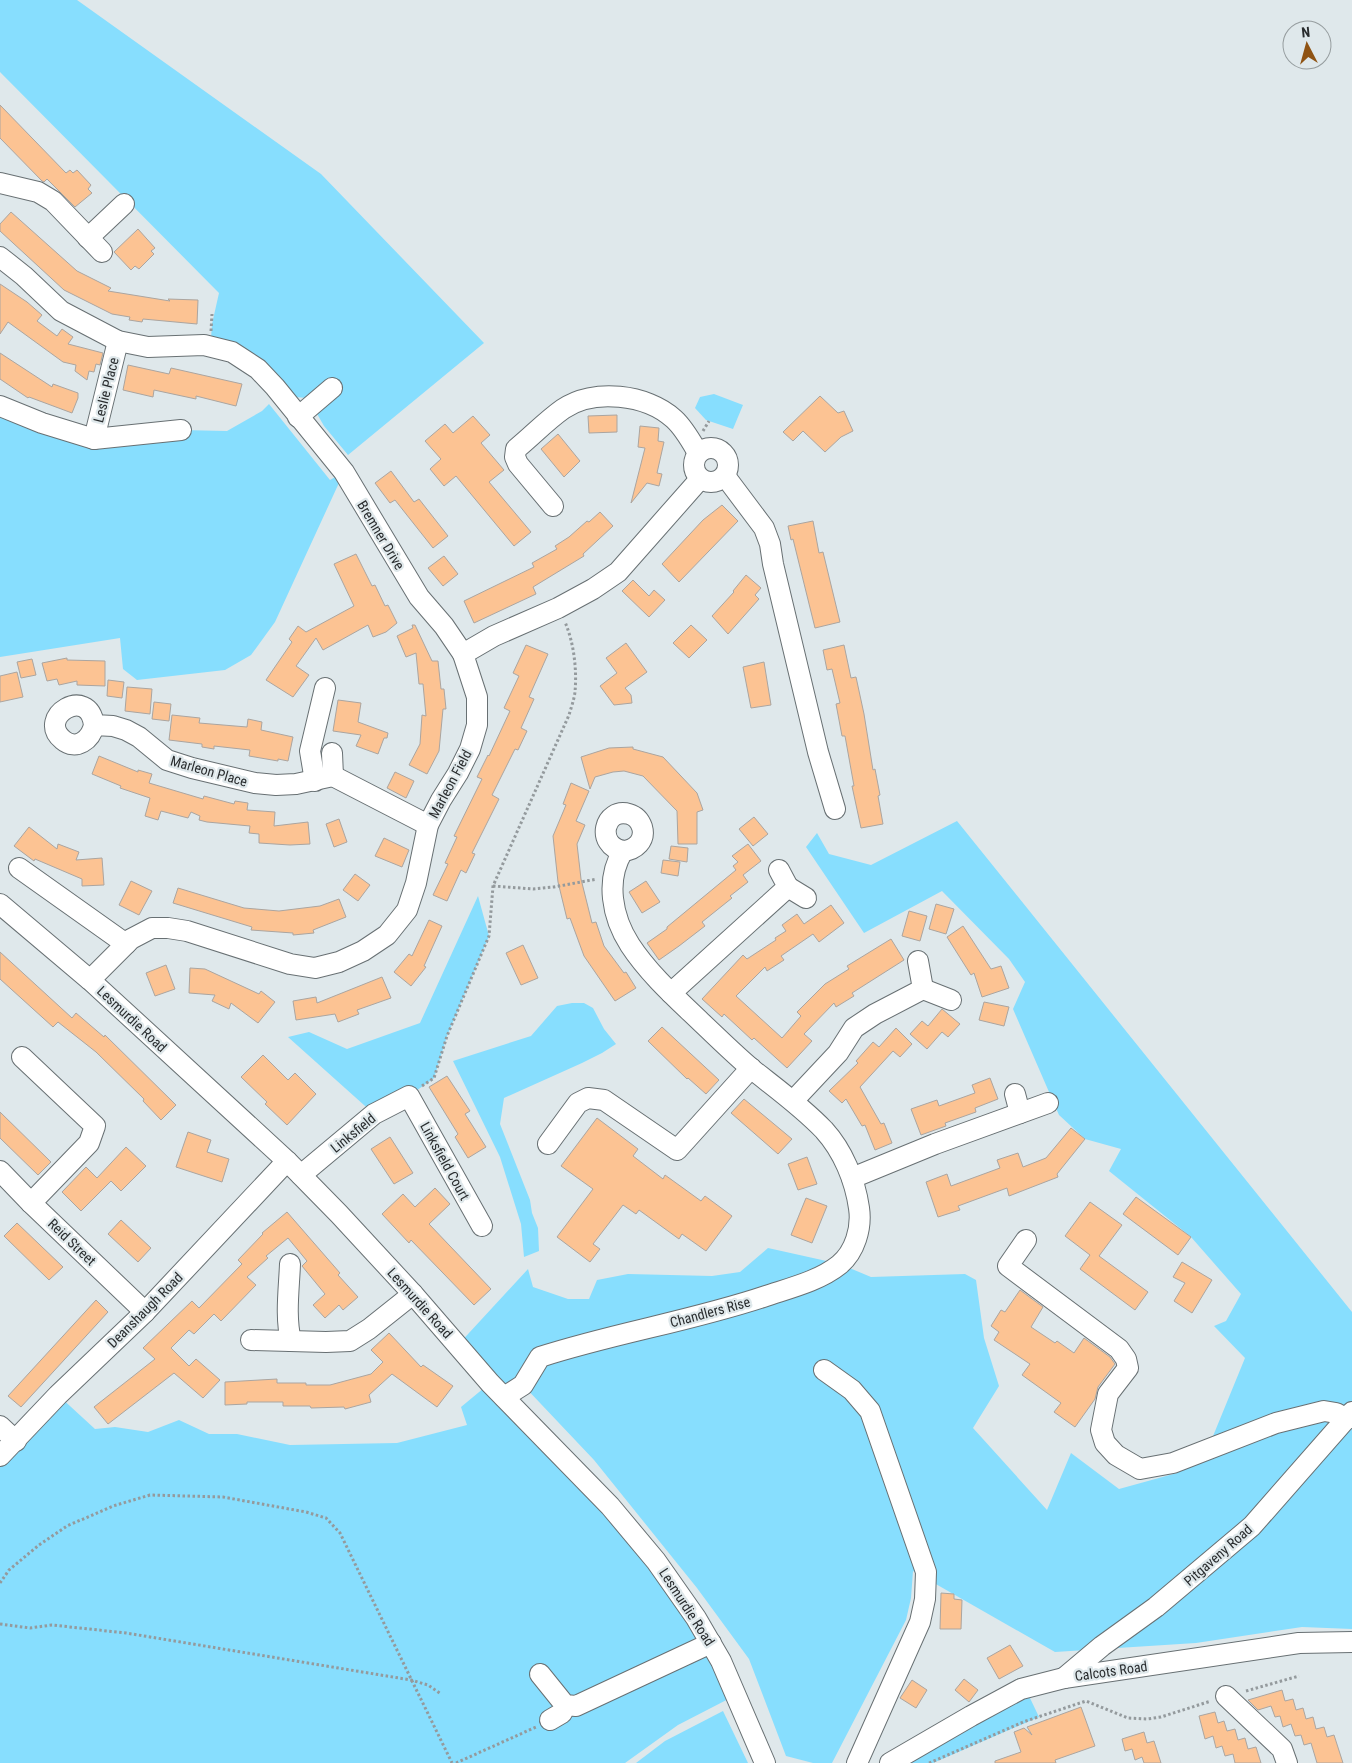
<svg xmlns="http://www.w3.org/2000/svg" width="1352" height="1763" viewBox="0 0 1352 1763" font-family="'Roboto Condensed',sans-serif">
  <rect width="100%" height="100%" fill="#dfe8eb"/>
  <!-- green -->
  <g fill="#87defe">
    <path d="M0,0h77l244,174 163,169 -136,112 -24,-29 -16,-28 -14,-1 -83,-58 1,-15 7,-31 -219,-221z"/>
    <path d="M714,394l29,11 -10,24 -27,-9 -11,-12 5,-11z"/>
    <path d="M269,404l61,76 14,-8 -69,150 -24,33 -26,15 -88,10 -14,-11 -3,-31 -120,19v-251l94,33 87,-9 46,1 35,-20z"/>
    <path d="M957,821l395,491v317l-50,-2 -106,16 -141,9 -142,-81 -2,27 -5,22 -74,143h-19l-27,-7 -37,-97 -52,-71 -103,-128 -71,-75 -19,12 106,109 130,187 -62,32 -53,38h-625v-307l58,-61 37,34 20,-2 33,5 31,-12 30,14h28l53,11 107,-2 70,-18 -6,-18 29,-24 -33,-37 71,-77 5,18 35,12h21l8,-19 31,-6 84,2 28,-4 28,-24 72,16 31,13 94,-3 11,6 8,58 15,48 -26,42 74,82 24,-57 48,36 58,-16 34,-32 34,-83 -31,-32 12,-5 15,-27 -50,-57 -82,-66 12,-22 -36,-10 -26,-24 -46,-106 12,-27 -16,-23 -67,-68 -78,42 -58,-86 11,-14 12,21 42,11z"/>
    <path d="M478,896l11,40 -42,100 -13,42 -25,18 -35,18 -86,-77 21,-5 38,17 73,-26z"/>
    <path d="M572,1003h12l9,5 11,21 12,15 -14,9 -20,10 -78,35 -4,26 30,76 2,13 6,15 1,23 -15,6 -3,-33 -21,-67 -47,-96 78,-25 26,-30z"/>
    <path d="M1029,1696l10,21 -106,46h-27l90,-54z"/>
    <path d="M723,1711l25,52h-112l29,-22z"/>
  </g>
  <!-- building -->
  <g fill="#fcc393" stroke="#aba5a0">
    <path d="M0,105l66,68 4,-3 3,3 4,-3 14,15 -3,4 4,4 -17,14 -28,-28 -3,3 -2,-1 -42,-43z"/>
    <path d="M11,212l66,59 34,17 -3,3 62,10 -2,-2 30,1 -1,24 -54,-5 -1,3 -13,-2 1,-3 -18,-3 -48,-24 -64,-59v-7z"/>
    <path d="M138,229l17,19 -4,3 3,3 -15,15 -4,-3 -4,4 -17,-18z"/>
    <path d="M0,284l27,18 15,13 -5,6 20,15 5,-7 11,8 -5,7 35,9 -3,12 -4,-1 -2,8 -5,-1 -2,9 -12,-9 1,-6 -13,-3 -55,-40 -8,12z"/>
    <path d="M0,353l52,34 1,-3 25,9v5l-6,15 -43,-16 -1,1 -28,-19z"/>
    <path d="M128,365l41,9 2,-6 71,16 -6,22 -40,-10v3l-42,-9 -1,7 -30,-7z"/>
    <path d="M820,396l18,17 6,-2 9,20 -12,6 -16,15 -22,-21 -10,10 -10,-9z"/>
    <path d="M617,415v17l-28,1 -1,-17z"/>
    <path d="M473,416l17,19 -9,8 23,27 -15,12 42,50 -17,14 -58,-70 -12,10 -14,-17 11,-10 -16,-18 20,-17 8,9z"/>
    <path d="M640,426l19,2 -1,13 6,1 -7,31 5,1 -3,12 -12,-3 -16,20 14,-55 -7,-1z"/>
    <path d="M558,434l22,27 -16,16 -23,-28z"/>
    <path d="M391,471l23,31 5,-3 29,37 -15,12 -38,-48 -5,3 -15,-20z"/>
    <path d="M722,505l16,16 -59,61 -17,-18 41,-44z"/>
    <path d="M600,512l13,14 -30,28 1,2 -51,31 3,7 -62,29 -10,-22 70,-34 -2,-4 25,-14 -2,-3 14,-9 18,-16 2,1z"/>
    <path d="M813,521l6,32 4,-1 17,70 -25,6 -22,-89 -2,1 -3,-14z"/>
    <path d="M356,554l16,32 3,-1 10,21 3,-1 9,18 -11,9 -13,5 -5,-12 -45,25 -7,-12 -20,28 13,9 -16,22 -27,-17 26,-38 -3,-3 9,-13 8,6 48,-26 -20,-42z"/>
    <path d="M444,556l14,18 -15,12 -15,-18z"/>
    <path d="M746,575l15,13 -6,7 4,4 -31,35 -16,-18 22,-24 -1,-1z"/>
    <path d="M633,580l16,16 5,-6 11,10 -16,17 -27,-26z"/>
    <path d="M412,625h3l17,36h6l3,28h3l2,20h-3l-4,42 -12,23 -18,-9 11,-21 2,-29 4,1 -3,-32h-4l-3,-31 -10,4 -9,-21 16,-8z"/>
    <path d="M691,625l16,15 -18,18 -16,-15z"/>
    <path d="M626,643l21,29 -22,16 6,7 1,8 -18,2 -14,-19 17,-13 -11,-15z"/>
    <path d="M526,645l22,9 -19,43 5,2 -13,29 6,3 -9,19 -3,-1 -23,46 7,4 -27,54 3,1 -9,19 -5,-3 -14,31 -14,-6 15,-31 -3,-1 12,-26 -3,-1 28,-57 -5,-2 11,-22 1,1 21,-45 -6,-3 15,-32 -6,-3z"/>
    <path d="M844,645l7,33 5,-1 8,37 9,56 2,-1 5,26 -2,1 5,28 -22,4 -9,-42h2l-9,-50h-3l-6,-32 4,-1 -8,-34 -5,1 -4,-20z"/>
    <path d="M67,658v2l38,1v25l-28,-1v-4l-18,4 -2,-6 -10,2 -5,-18z"/>
    <path d="M32,659l4,16 -15,3 -4,-16z"/>
    <path d="M764,662l7,43 -20,3 -8,-41z"/>
    <path d="M17,672l6,25 -23,5v-26z"/>
    <path d="M108,680l16,2 -2,16 -15,-2z"/>
    <path d="M127,687l25,2 -2,25 -25,-3z"/>
    <path d="M338,700l23,3 -3,19 30,11 -1,5h-3l-6,16 -22,-8 5,-11 -28,-4z"/>
    <path d="M154,702l17,2 -2,17 -17,-2z"/>
    <path d="M172,715l28,3 -1,5 48,4 1,-8 14,3 -1,8 32,7 -5,24 -10,-2v2l-29,-5 1,-6 -36,-4v3l-12,-2v-3l-33,-4z"/>
    <path d="M633,747v2l30,8 34,36 6,17 -6,2v32h-19l-1,-33 -34,-35 -19,-5 -11,1 -18,5 -5,12 -9,-32 28,-9z"/>
    <path d="M99,756l39,16v-2l14,4 -3,9 54,16 1,-3 30,8 1,-3 13,2 -1,7 28,2 -1,14 34,-4 2,22 -20,1 -31,-2v-9l-10,-1 1,-7 -43,-4 -8,-2 1,-4 -9,-4 -3,6 -27,-7 -3,9 -13,-4 5,-18 -30,-10 1,-2 -29,-12z"/>
    <path d="M395,772l19,9 -8,17 -19,-10z"/>
    <path d="M571,783l18,8 -13,30 9,4 -8,19 4,35 11,44 4,-1 8,24 20,27 2,-1 10,16 -21,13 -31,-45 -14,-38 -3,1 -9,-37 -5,-46 13,-31 -3,-1z"/>
    <path d="M754,817l14,17 -15,12 -14,-17z"/>
    <path d="M339,819l8,23 -13,5 -8,-23z"/>
    <path d="M29,827l28,22 1,-5 21,8 -3,8 26,-2 2,27 -22,1v-7l-47,-20 -1,2 -20,-15z"/>
    <path d="M384,838l25,12 -7,17 -27,-11z"/>
    <path d="M748,844l13,17 -18,14 5,7 -18,14 2,2 -30,24 3,4 -26,20 -20,14 -12,-17 20,-14v-2l69,-57 -3,-4 5,-4 -6,-6z"/>
    <path d="M671,846l17,2 -1,14 -18,-3z"/>
    <path d="M663,860l17,2 -2,14 -17,-3z"/>
    <path d="M355,874l15,11 -12,16 -15,-11z"/>
    <path d="M131,881l21,10 -13,24 -20,-10z"/>
    <path d="M646,881l14,21 -18,11 -13,-21z"/>
    <path d="M178,888l66,20 35,3 41,-5 19,-7 7,18 -33,13 1,3 -21,2v-2l-42,-3 1,-3 -79,-24z"/>
    <path d="M936,904l18,5 -8,25 -17,-5z"/>
    <path d="M831,905l13,18 -25,19 -6,-8 -32,22 3,4 -17,11 -2,-4 -29,29 46,42 19,-22 -4,-4 28,-28 24,-15 -2,-3 44,-27 13,21 -52,33 2,3 -18,11 -2,-4 -30,31 8,7 -25,27 -33,-30 -2,2 -28,-26 -2,3 -20,-18 41,-44 4,4 29,-19 -1,-2 11,-7 -4,-6 15,-11 7,10z"/>
    <path d="M909,911l18,5 -7,25 -18,-5z"/>
    <path d="M429,920l13,6 -18,40 2,1 -15,19 -17,-14 15,-18 3,2z"/>
    <path d="M963,926l28,43 10,-3 8,22 -27,9 -8,-24 -3,2 -24,-38z"/>
    <path d="M523,945l15,33 -17,7 -15,-32z"/>
    <path d="M0,952l72,66 4,-5 28,24 1,-2 71,70 -15,15 -18,-19 1,-2 -48,-47 -38,-30 -5,5 -53,-48z"/>
    <path d="M166,965l9,24 -20,7 -9,-23z"/>
    <path d="M190,968l15,1 54,25 2,-3 14,11 -17,21 -27,-20 -2,6 -17,-8 3,-6 -26,-2z"/>
    <path d="M382,977l9,21 -34,12 2,4 -21,8 -3,-8 -39,6 -3,-19 23,-4 1,6z"/>
    <path d="M984,1002l25,5 -5,19 -25,-6z"/>
    <path d="M942,1009l18,15 -12,13 -6,-5 -15,17 -17,-15 12,-13 6,5z"/>
    <path d="M662,1027l57,53 -13,14 -18,-16 -1,1 -39,-38z"/>
    <path d="M896,1028l16,16 -12,13 -7,-6 -33,36 21,37 3,-1 8,20 -17,7 -10,-25 -3,1 -16,-27 -4,4 -13,-12 29,-28 -2,-2 17,-19 6,5z"/>
    <path d="M263,1055l25,25 7,-7 21,21 -29,31 -22,-21 2,-2 -26,-25z"/>
    <path d="M447,1076l23,35 -5,3 21,33 -18,11 -13,-21 3,-3 -29,-47z"/>
    <path d="M990,1078l8,21 -23,9 1,4 -31,11 1,3 -25,9 -10,-26 26,-9 2,6 36,-13 -3,-8z"/>
    <path d="M744,1099l48,40 -14,15 -47,-41z"/>
    <path d="M0,1112l51,50 -13,13 -38,-37z"/>
    <path d="M597,1118l41,31 -5,7 30,23 2,-4 36,26 4,-5 27,20 -26,35 -24,-17 -3,5 -40,-29 -3,4 -13,-9 -30,39 7,5 -10,13 -33,-25 36,-48 -32,-23z"/>
    <path d="M1071,1128l14,11 -28,35 1,3 -49,19 -2,-8 -49,18 2,4 -22,7 -12,-35 21,-8 4,12 49,-18 -3,-8 21,-7 5,14 23,-9z"/>
    <path d="M188,1132l23,8 -4,12 22,7 -7,23 -46,-15z"/>
    <path d="M390,1137l23,36 -19,11 -23,-35z"/>
    <path d="M126,1147l20,19 -25,25 -10,-10 -30,30 -19,-19 24,-25 11,11z"/>
    <path d="M807,1157l10,27 -19,6 -10,-26z"/>
    <path d="M435,1188l15,16 -21,20 62,65 -17,16 -63,-65 -2,3 -27,-29 21,-20 12,13z"/>
    <path d="M1136,1197l55,40 -13,18 -55,-41z"/>
    <path d="M806,1198l21,8 -15,37 -21,-8z"/>
    <path d="M1090,1202l32,23 -23,31 49,36 -13,18 -55,-41 10,-14 -25,-19z"/>
    <path d="M287,1212l53,61 -2,2 20,22 -15,13 -4,-5 -14,13 -12,-13 12,-11 -23,-28 5,-5 -19,-23 -22,18 2,2 -21,19 9,8 -35,36 -7,-7 -20,20 -5,-4 -18,18 18,18 7,-7 24,21 -17,18 -29,-25 -66,51 -14,-17 61,-48 -12,-11 49,-47 7,7 43,-44 -4,-4 25,-26 -1,-1z"/>
    <path d="M121,1220l30,28 -13,14 -30,-28z"/>
    <path d="M17,1223l46,44 -14,13 -45,-44z"/>
    <path d="M1182,1262l30,18 -20,33 -18,-12 11,-18 -12,-6z"/>
    <path d="M1020,1290l23,17 -12,20 24,16 2,-2 17,12 10,-15 26,19 5,7 -17,23 -3,12 -20,28 -21,-15 7,-9 -39,-28 8,-11 -36,-24 5,-8 -8,-6 10,-16 4,2z"/>
    <path d="M96,1300l12,12 -87,95 -13,-11z"/>
    <path d="M389,1333l32,34 2,-2 30,21 -16,21 -45,-33 -23,21 2,7 -26,7 -1,-2 -33,1 -1,-2h-27v-4h-36v2l-22,1v-23l52,-3v4h29v2h24l41,-11 12,-12 -12,-12z"/>
    <path d="M941,1593l13,1v5l8,1 -1,29h-21z"/>
    <path d="M1010,1645l13,21 -24,13 -12,-21z"/>
    <path d="M964,1679l14,11 -9,12 -14,-12z"/>
    <path d="M912,1680l15,10 -11,18 -16,-10z"/>
    <path d="M1282,1690l3,11 8,-2 3,11 7,-2 3,11 7,-2 3,12 8,-2 3,10 7,-2 9,28h-26l-6,-20 -7,2 -3,-10 -6,1 -4,-12 -8,3 -3,-11 -5,1 -4,-11 -13,4 -10,-10z"/>
    <path d="M1081,1707l14,39 -40,14 1,3h-61v-2l26,-9 -7,-20 10,-4 8,7 -5,-8z"/>
    <path d="M1215,1712l3,11 6,-2 3,10 8,-2 3,11 7,-2 3,11 8,-2 5,16h-26l-2,-9 -8,2 -3,-10 -6,2 -3,-12 -8,3 -6,-23z"/>
    <path d="M1144,1732l3,11 7,-2 7,22h-17l-2,-6 -7,3 -3,-11 -7,2 -3,-12z"/>
  </g>
  <g fill="none" stroke-linecap="round" stroke-linejoin="round">
    <!-- minor casing -->
    <g stroke="#687073" stroke-width="22">
      <g id="minor">
        <path d="M0,183l38,9 15,9 49,51"/>
        <path d="M88,238l36,-34"/>
        <path d="M0,257l24,19 37,35 57,30 30,6 56,-2 28,7 26,17 17,18 69,85 75,125 25,29 19,28"/>
        <path d="M0,406l42,17 52,16 87,-9"/>
        <path d="M298,417l34,-29"/>
        <path d="M94,439l24,-98"/>
        <circle cx="711" cy="465" r="17"/>
        <path d="M725,476l39,52 6,16 3,20 45,188 17,57"/>
        <path d="M553,506l-35,-42 -3,-7 1,-8c16,-13 30,-28 47,-40 30,-21 84,-15 111,10 10,9 17,22 24,34"/>
        <path d="M94,725c-5,-41 -59,-8 -31,15 13,11 28,0 31,-15l19,1 13,4 13,7 28,23 25,8 63,15 21,2 20,-1 37,-8 95,49"/>
        <path d="M332,753l1,23"/>
        <path d="M315,781l-5,-30 15,-63"/>
        <path d="M19,868l107,76"/>
        <path d="M788,887l18,11"/>
        <path d="M0,904l90,76 197,181 52,53 74,80 77,89 120,123 46,55 40,57 25,43 44,102"/>
        <path d="M90,980l41,-41 21,-11h16l19,3 103,33 25,4 24,-6 24,-11 24,-16 20,-25 9,-27 12,-58 13,-25 17,-27 12,-24 7,-24v-28l-14,-43 31,-18 64,-28 35,-19 25,-17 82,-93"/>
        <path d="M923,989l28,11"/>
        <path d="M671,993l117,-106 -9,-17"/>
        <path d="M22,1057l73,69 -6,17 -58,60"/>
        <path d="M1015,1094l5,19"/>
        <path d="M793,1101l45,-48 16,-25 21,-14 48,-25 -5,-28"/>
        <path d="M548,1144l30,-41 10,-5 16,2 73,50 74,-82"/>
        <path d="M0,1171l31,32 114,109"/>
        <path d="M301,1175l73,-61 35,-18 73,130"/>
        <path d="M852,1178l83,-34 113,-41"/>
        <path d="M1026,1240l-18,26 111,83 7,10 2,9 -20,26 -7,36 4,13 11,12 24,14 33,-6 103,-40 48,-12 12,2 11,6"/>
        <path d="M290,1264c-1,26 -5,52 1,77"/>
        <path d="M251,1340l75,2 24,-1 19,-12 44,-35"/>
        <path d="M824,1370l28,20 18,21 56,161 -1,27 -5,23 -63,141"/>
        <path d="M504,1397l19,-12 17,-28c74,-24 152,-36 226,-61 24,-8 53,-15 73,-31 16,-13 23,-37 20,-57 -4,-28 -16,-57 -35,-78 -22,-23 -47,-41 -71,-60 -18,-15 -35,-32 -52,-48 -25,-24 -52,-48 -71,-77 -18,-28 -25,-65 -7,-94 12,-1 23,-10 19,-24 -2,-6 -6,-11 -13,-13 -25,-7 -34,31 -6,37"/>
        <path d="M0,1426l16,15"/>
        <path d="M0,1456l58,-61 87,-83 142,-151"/>
        <path d="M540,1674l25,31 11,1 135,-63"/>
        <path d="M1064,1678l38,-32 54,-39 96,-81 100,-114"/>
        <path d="M1226,1696l56,53 5,14"/>
        <path d="M550,1720l12,-7 3,-8"/>
        <path d="M890,1763l81,-47 50,-27 43,-11 235,-35 53,-1"/>
      </g>
    </g>
    <!-- path -->
    <g stroke="#949a9d" stroke-width="3" stroke-dasharray="2.5 2.5" stroke-linecap="butt">
      <path d="M211,331l1,-17"/>
      <path d="M703,431l6,-10"/>
      <path d="M493,886l40,3 21,-2 43,-8"/>
      <path d="M422,1086l12,-8 13,-42 42,-100 4,-50 76,-171c2,-7 5,-15 6,-23 2,-22 -1,-49 -10,-70"/>
      <path d="M0,1583l9,-13 30,-25 28,-19 46,-20 37,-11 73,2 83,15 20,6 14,15 112,230"/>
      <path d="M0,1624l30,4 22,-3 74,8 285,47 17,5 13,9"/>
      <path d="M1246,1691l53,-15"/>
      <path d="M456,1763l80,-36"/>
      <path d="M929,1763l94,-41 63,-21 42,17 19,1 14,-2 50,-16"/>
    </g>
    <!-- minor -->
    <use href="#minor" stroke="#fff" stroke-width="20"/>
  </g>
  <g text-anchor="middle" dominant-baseline="central" stroke-width="4.5" stroke-linejoin="round" paint-order="stroke">
    <!-- street labels -->
    <g font-size="14" fill="#292c2e" stroke="#dfe8eb">
      <text transform="translate(106 390) rotate(-76)">Leslie Place</text>
      <text transform="translate(381 535) rotate(59)">Bremner Drive</text>
      <text transform="translate(209 771) rotate(16)">Marleon Place</text>
      <text transform="translate(450 784) rotate(-62)">Marleon Field</text>
      <text transform="translate(132 1019) rotate(43)">Lesmurdie Road</text>
      <text transform="translate(353 1133) rotate(-39)">Linksfield</text>
      <text transform="translate(445 1161) rotate(61)">Linksfield Court</text>
      <text transform="translate(72 1242) rotate(44)">Reid Street</text>
      <text transform="translate(420 1303) rotate(48)">Lesmurdie Road</text>
      <text transform="translate(145 1310) rotate(-45)">Deanshaugh Road</text>
      <text transform="translate(710 1312) rotate(-15)">Chandlers Rise</text>
      <text transform="translate(1218 1555) rotate(-41)">Pitgaveny Road</text>
      <text transform="translate(687 1607) rotate(57)">Lesmurdie Road</text>
      <text transform="translate(1111 1671) rotate(-8)">Calcots Road</text>
    </g>
  </g>
  <!-- north arrow -->
  <g transform="translate(1307 45) rotate(354)"><circle r="24" fill="#dfe8eb" stroke="#969d9f"/>
  <path d="M0-4L9 19L0 12L-9 19Z" fill="#8f5313"/>
  <text y="-8" font-size="14" font-weight="bold" text-anchor="middle" fill="#292c2e">N</text>
  </g>
</svg>
